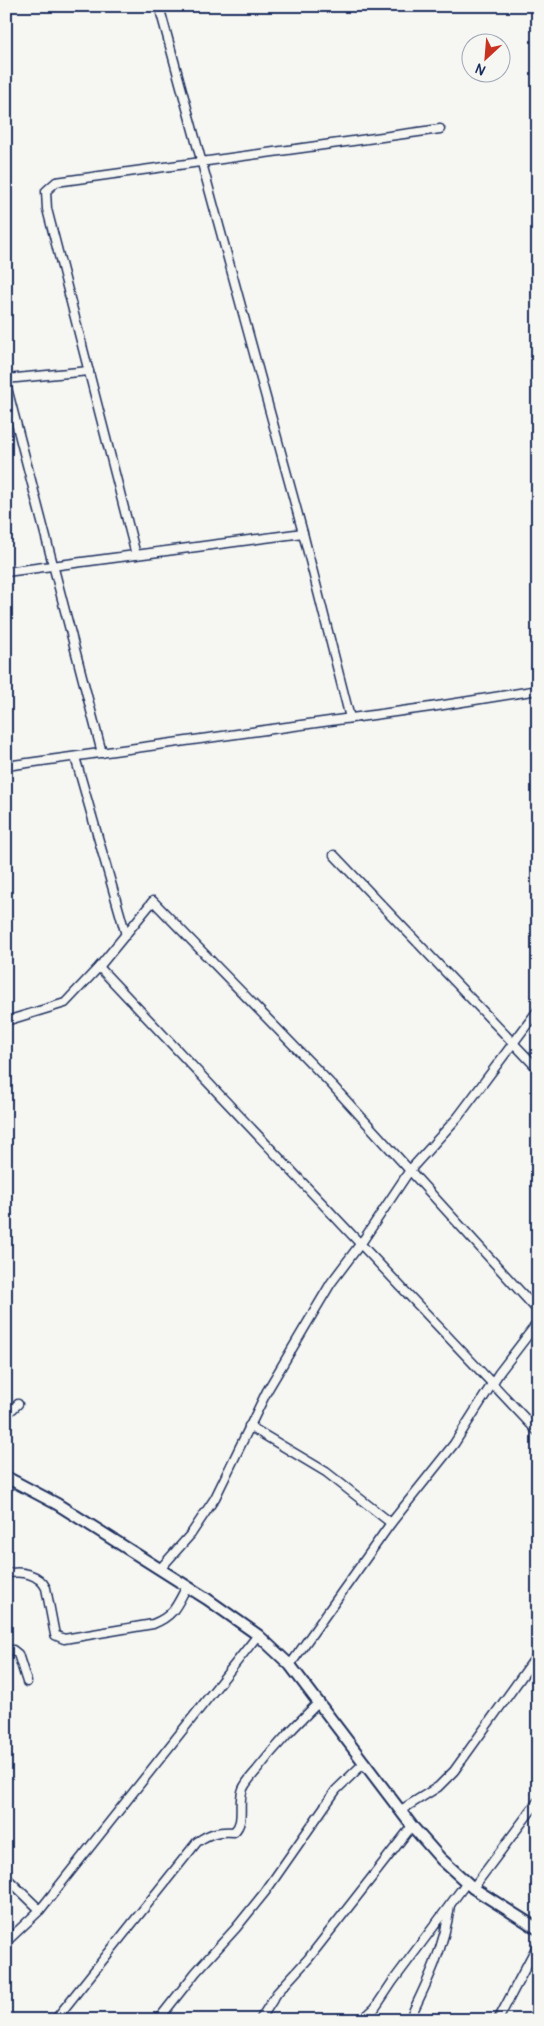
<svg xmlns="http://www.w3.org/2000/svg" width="544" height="2026" viewBox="0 0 544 2026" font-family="Pangolin,sans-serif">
  <rect width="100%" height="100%" fill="#f6f6f2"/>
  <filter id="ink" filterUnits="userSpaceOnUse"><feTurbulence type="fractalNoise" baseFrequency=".02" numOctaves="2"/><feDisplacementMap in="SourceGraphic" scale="10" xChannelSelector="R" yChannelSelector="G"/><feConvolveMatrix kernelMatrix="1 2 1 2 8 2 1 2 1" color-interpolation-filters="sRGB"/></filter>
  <g filter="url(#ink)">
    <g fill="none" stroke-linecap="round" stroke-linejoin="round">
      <!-- street casing -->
      <g stroke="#1b2f5e" stroke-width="11">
        <g id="street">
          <path d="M159,6l144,527 47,185"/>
          <path d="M6,379l83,-8"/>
          <path d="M6,384l96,369"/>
          <path d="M136,555l-89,-346 -1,-18 10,-9 384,-53"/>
          <path d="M6,572l297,-39"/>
          <path d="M75,757l51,178"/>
          <path d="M6,766l425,-59 107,-17"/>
          <path d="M334,855l204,214"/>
          <path d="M99,967l439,465"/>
          <path d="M6,1021l59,-18 34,-36 54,-66 179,184 206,226"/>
          <path d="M6,1415l12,-11"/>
          <path d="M249,1426l77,46 65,51"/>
          <path d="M160,1569l31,-35 24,-36 52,-107 64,-108 33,-44 46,-69 48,-53 80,-107"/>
          <path d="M6,1574c15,-4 33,0 40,14l9,47 9,4 89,-15c21,-8 24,-19 34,-38"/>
          <path d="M6,1651l7,-1 5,4 9,28"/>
          <path d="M290,1665l101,-142 63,-79 45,-71 39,-51"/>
          <path d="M401,1810l37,-23 16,-16 84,-117"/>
          <path d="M6,1877l34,33"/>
          <path d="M473,1888l65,-87"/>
          <path d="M6,1942l34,-32 218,-275"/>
          <path d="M55,2020l142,-178c13,-9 21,-11 37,-10 12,-11 3,-28 9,-43 3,-7 9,-13 14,-19 20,-26 39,-45 62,-68"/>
          <path d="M158,2020l38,-48 40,-44 29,-36 71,-102 28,-27"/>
          <path d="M260,2020l17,-27 31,-34 104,-133"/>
          <path d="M362,2020l13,-12 18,-27 74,-99"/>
          <path d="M409,2020c18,-37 36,-74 41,-115"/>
          <path d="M498,2020l40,-76"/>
        </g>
      </g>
      <!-- secondary casing -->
      <g stroke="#1b2f5e" stroke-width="14">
        <path id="secondary" d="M6,1477l51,27 150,95 51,36 32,30 122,161 29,33 32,29 65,41"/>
      </g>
      <!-- street -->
      <use href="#street" stroke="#f6f6f2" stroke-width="8"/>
      <!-- secondary -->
      <use href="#secondary" stroke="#f6f6f2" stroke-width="10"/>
    </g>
  </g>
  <!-- margin -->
  <rect width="544" height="2026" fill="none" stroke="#f6f6f2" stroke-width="25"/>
  <rect x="12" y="12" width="519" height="2001" fill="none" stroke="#1b2f5e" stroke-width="2" filter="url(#ink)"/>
  <!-- north arrow -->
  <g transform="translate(486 58) rotate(206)"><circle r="24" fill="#f6f6f2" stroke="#9ea6b7"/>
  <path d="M0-4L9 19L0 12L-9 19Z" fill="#c8321e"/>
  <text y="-8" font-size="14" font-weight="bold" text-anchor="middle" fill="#1b2f5e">N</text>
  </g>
</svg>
